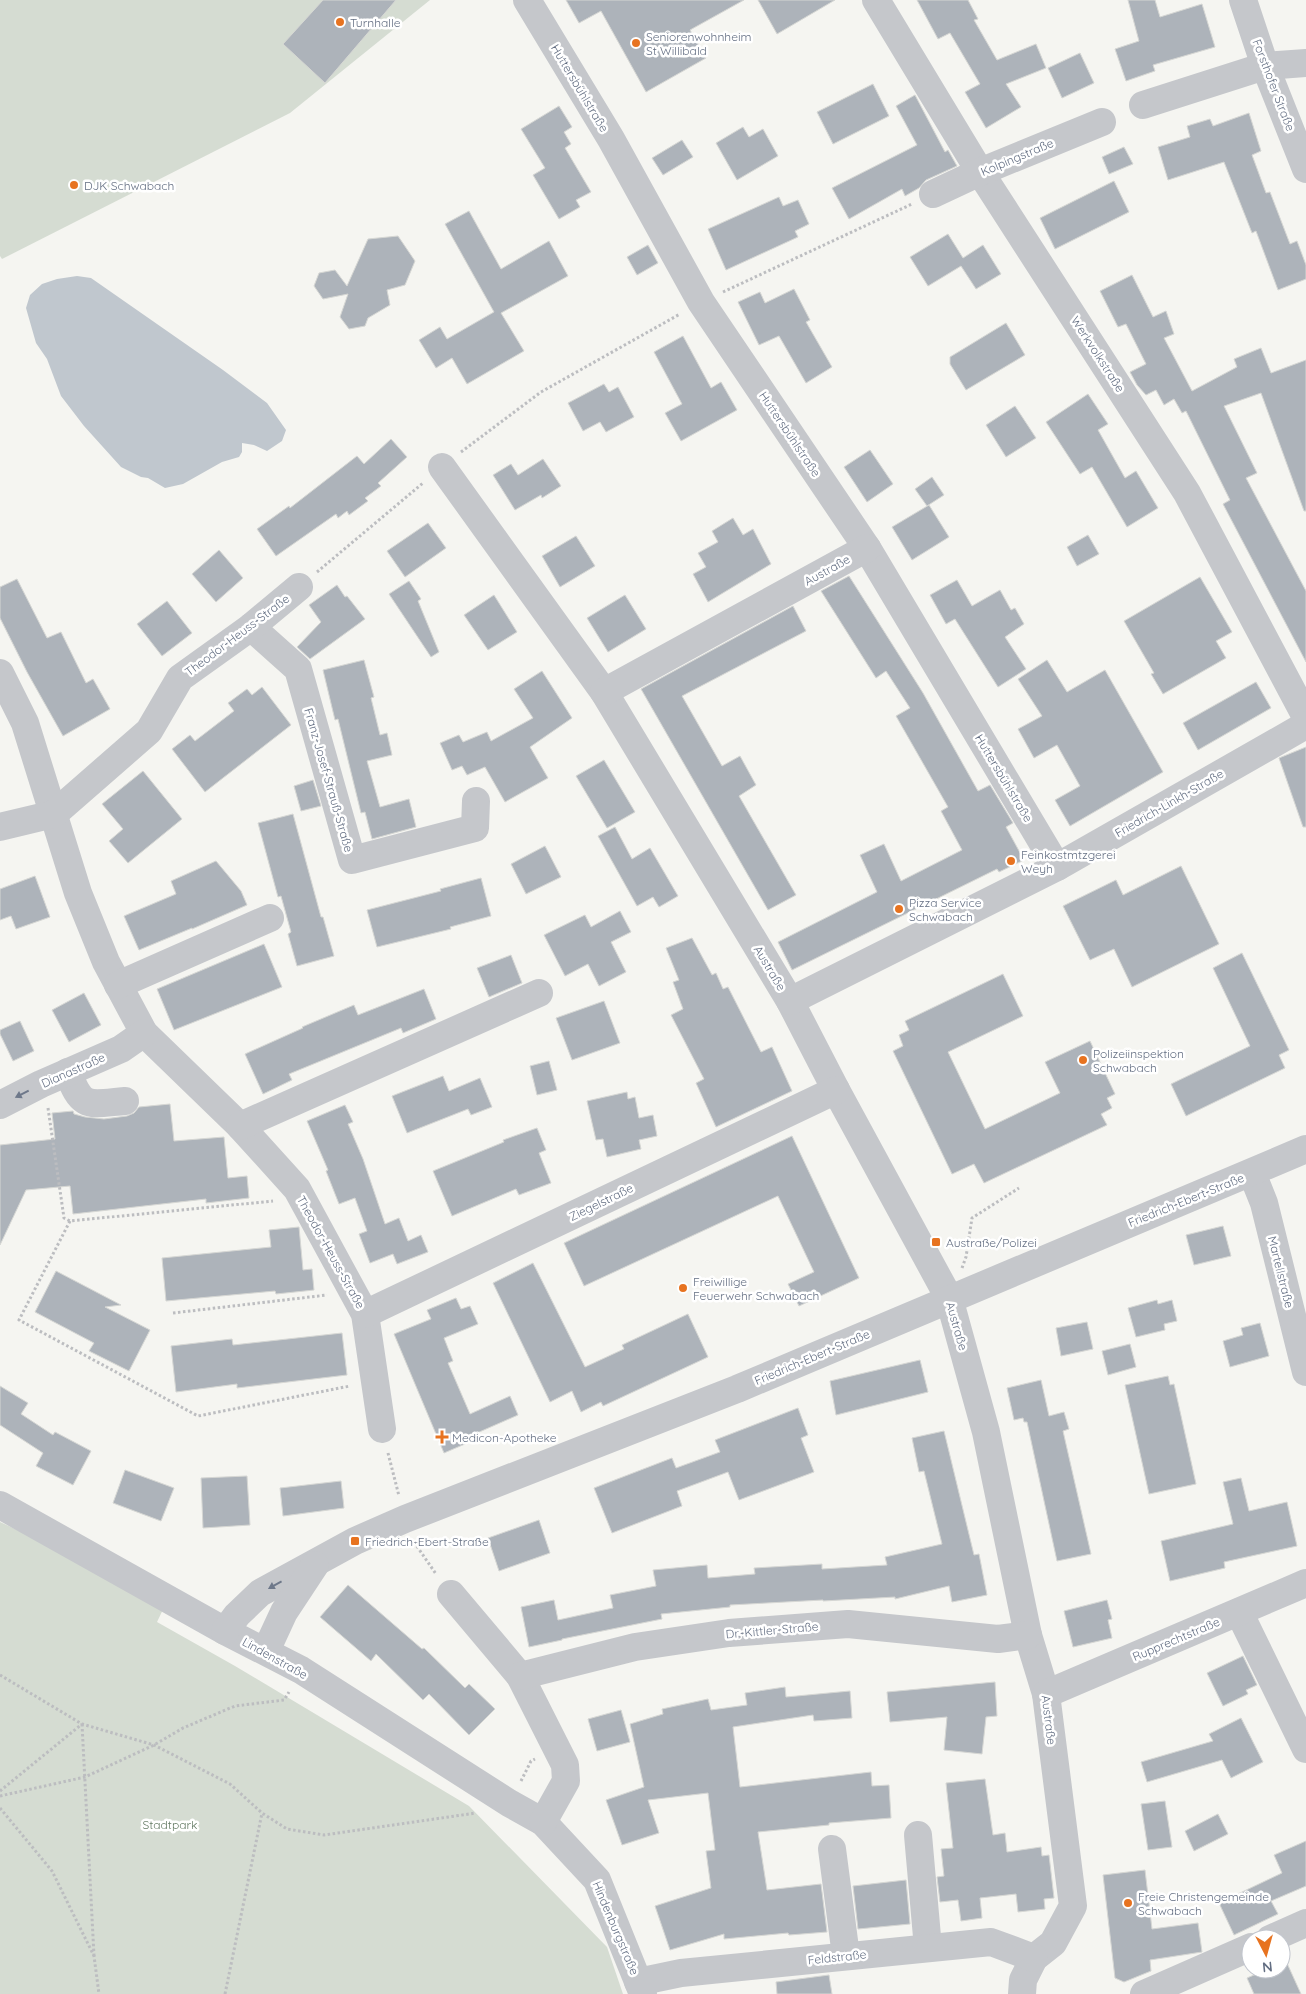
<svg xmlns="http://www.w3.org/2000/svg" width="1306" height="1994" viewBox="0 0 1306 1994" font-family="Quicksand,sans-serif">
  <rect width="100%" height="100%" fill="#f5f5f1"/>
  <!-- green -->
  <g fill="#d5dcd2">
    <path d="M0,0h430l-140,113 -288,146 -2,-3z"/>
    <path d="M0,1522l168,77 -11,23 78,44 234,140 138,141 16,47h-623z"/>
  </g>
  <!-- water -->
  <path fill="#c0c7ce" d="M77,276l14,2 132,92 44,33 19,27 -4,11 -15,10 -13,-6 -12,-2v9l-3,5 -17,5 -39,22 -18,4 -17,-10 -7,-1 -20,-10 -37,-41 -23,-30 -14,-37 -11,-16 -10,-35 4,-13 12,-11 15,-5z"/>
  <!-- building -->
  <g fill="#adb3ba" stroke="#d6d7d4">
    <path d="M323,0h73l-71,83 -42,-39z"/>
    <path d="M566,0h178l-54,30 16,28 -60,34 -45,-81 -22,12z"/>
    <path d="M758,0h77l-58,34z"/>
    <path d="M917,0h51l10,19 -4,1 23,40 39,-16 10,24 -40,16 15,23 -35,21 -21,-36 15,-8 -30,-51 -12,6z"/>
    <path d="M1128,0h27l5,17 42,-13 13,43 -62,18 2,6 -29,10 -11,-32 24,-8z"/>
    <path d="M1080,53l14,30 -32,15 -14,-30z"/>
    <path d="M873,84l16,32 -56,28 -16,-32z"/>
    <path d="M915,95l30,57 3,-2 9,16 -31,14 -7,8 -14,8 -3,-7 -53,30 -17,-31 85,-43 -21,-39z"/>
    <path d="M559,106l13,21 -8,5 7,12 -6,4 26,44 -15,8 4,7 -21,12 -26,-44 12,-7 -24,-39z"/>
    <path d="M1249,113l12,38 -9,4 14,38 4,-1 20,52 7,-3 9,24v14l-28,11 -22,-59 -4,2 -28,-71 -56,18 -10,-33 32,-10 -3,-11 23,-7 3,7z"/>
    <path d="M743,127l6,10 14,-8 15,27 -41,24 -21,-37z"/>
    <path d="M682,140l11,17 -30,18 -11,-17z"/>
    <path d="M1124,147l9,17 -24,10 -7,-17z"/>
    <path d="M1114,181l15,31 -74,37 -15,-31z"/>
    <path d="M779,197l4,9 15,-6 11,24 -14,7 3,6 -72,33 -18,-41z"/>
    <path d="M469,211l32,58 48,-28 19,35 -67,37 23,38 -57,33 -15,-26 -16,10 -17,-28 21,-13 7,12 47,-27 -49,-88z"/>
    <path d="M948,234l15,24 20,-13 18,29 -25,15 -15,-23 -33,20 -18,-29z"/>
    <path d="M398,236l17,25 -10,24 -18,5 3,15 -22,13 -3,8 -16,3 -9,-12 8,-23 -25,5 -9,-13 5,-13 16,-3 12,16 21,-47z"/>
    <path d="M648,245l10,18 -21,12 -10,-18z"/>
    <path d="M1132,275l21,42 13,-6 8,23 -10,4 28,53 45,-24 -3,-8 27,-11 10,25 35,-13v151h-2l-43,-118 -37,13 33,67 -11,5 60,113v71l-83,-158 7,-4 -44,-89 -4,2 -8,-14 -10,6 -8,-15 -10,5 -9,-10 -7,-13 16,-8 -20,-40 -8,3 -18,-36z"/>
    <path d="M794,289l16,31 -4,2 26,45 -26,16 -27,-47 -20,9 -21,-43 22,-10 5,11z"/>
    <path d="M1006,323l19,32 -59,35 -16,-26v-7z"/>
    <path d="M683,336l28,52 10,-6 16,28 -56,31 -16,-28 17,-9 -28,-52z"/>
    <path d="M604,384l5,8 9,-5 16,30 -28,15 -6,-10 -17,9 -15,-28z"/>
    <path d="M1088,394l20,30 -10,6 27,48 11,-7 22,37 -31,19 -35,-60 -12,7 -34,-52z"/>
    <path d="M1015,406l21,32 -30,19 -20,-32z"/>
    <path d="M391,439l16,18 -29,26 3,3 -16,12 3,3 -19,14 -2,-4 -9,7 -2,-4 -60,42 -19,-27 32,-23 1,2 67,-52 7,8z"/>
    <path d="M870,450l23,34 -26,18 -23,-35z"/>
    <path d="M543,459l18,27 -19,12 -1,-3 -26,15 -22,-35 18,-11 7,11z"/>
    <path d="M932,477l12,18 -17,11 -12,-17z"/>
    <path d="M929,505l20,32 -37,23 -20,-33z"/>
    <path d="M733,518l10,17 10,-6 18,35 -63,38 -15,-28 13,-7 -8,-14 20,-11 -6,-11z"/>
    <path d="M428,523l18,25 -41,29 -18,-26z"/>
    <path d="M1088,535l11,19 -22,12 -10,-19z"/>
    <path d="M576,536l19,30 -35,21 -18,-31z"/>
    <path d="M219,550l24,28 -27,24 -24,-28z"/>
    <path d="M849,576l74,117 55,98 12,-6 23,38 -7,4 18,33 -25,12 -2,-3 -205,101 -14,-28 99,-50 -17,-37 24,-11 17,37 61,-31 -21,-39 7,-4 -52,-91 14,-8 -24,-37 -10,7 -55,-87z"/>
    <path d="M1200,577l32,55 -16,9 10,17 -63,36 -12,-20 3,-1 -30,-52z"/>
    <path d="M17,579l30,59 14,-6 25,51 7,-4 17,30 -47,27 -36,-64 -27,-54v-31z"/>
    <path d="M957,580l15,26 28,-16 11,20 4,-2 9,16 -19,13 21,32 -28,18 -43,-68 -9,5 -16,-29z"/>
    <path d="M409,581l12,18 -3,2 21,51 -8,5 -42,-63z"/>
    <path d="M337,585l8,12 2,-1 18,23 -55,40 -13,-12 24,-25 -12,-17z"/>
    <path d="M494,595l23,37 -29,18 -24,-35z"/>
    <path d="M625,595l21,34 -38,23 -21,-34z"/>
    <path d="M167,601l25,32 -30,23 -25,-32z"/>
    <path d="M793,606l13,25 -124,65 40,70 18,-10 16,29 -17,11 57,99 -28,15 -127,-221z"/>
    <path d="M364,660l10,37 -3,1 9,37 7,-2 5,22 -25,6 13,46 29,-8 7,28 -44,12 -7,-27 -4,1 -23,-94 -3,1 -12,-50z"/>
    <path d="M1047,660l20,32 38,-22 58,102 -93,54 -15,-26 25,-14 -23,-41 -23,13 -16,-29 24,-13 -24,-37z"/>
    <path d="M542,671l30,47 -42,29 18,31 -43,24 -20,-35 -18,8 -5,-9 -10,4 -12,-27 19,-8 4,7 24,-10 4,9 42,-23 -19,-29z"/>
    <path d="M1256,682l15,26 -73,42 -15,-27z"/>
    <path d="M262,687l29,38 -86,67 -33,-43 18,-14 5,6 39,-30 -6,-8 19,-14 5,6z"/>
    <path d="M1306,747v80h-3l-24,-69z"/>
    <path d="M604,760l31,52 -28,16 -31,-52z"/>
    <path d="M143,771l39,48 -54,44 -19,-22 14,-12 -21,-25z"/>
    <path d="M313,780l8,26 -20,5 -7,-25z"/>
    <path d="M293,814l28,103h2l11,39 -37,10 -9,-32 3,-2 -10,-36 -3,1 -20,-74z"/>
    <path d="M615,827l17,32 18,-11 28,48 -19,11 -6,-10 -16,9 -39,-70z"/>
    <path d="M545,846l16,31 -35,17 -15,-30z"/>
    <path d="M216,861l25,30 6,14 -55,24v-1l-53,22 -15,-34 52,-22 -5,-13z"/>
    <path d="M1181,866l38,78 -87,43 -18,-38 -24,11 -27,-54 53,-26 7,15z"/>
    <path d="M35,876l15,41 -34,12 -5,-13 -11,4v-31z"/>
    <path d="M481,878l10,38 -41,11 1,2 -74,18 -10,-37 74,-19 -1,-2z"/>
    <path d="M620,911l11,21 -20,10 15,30 -27,14 -11,-22 -23,12 -21,-41 41,-20 6,12z"/>
    <path d="M692,938l20,37 4,-2 7,16 5,-2 33,65 11,-5 20,44 -76,36 -20,-44 8,-4 -33,-64 12,-6 -10,-27 6,-2 -13,-32z"/>
    <path d="M264,944l18,43 -108,43 -17,-41z"/>
    <path d="M1242,953l47,97 -10,5 6,13 -99,48 -15,-32 79,-38 -37,-78z"/>
    <path d="M511,955l11,28 -33,14 -12,-29z"/>
    <path d="M1003,974l20,42 -75,36 37,77 75,-36 -15,-31 45,-21 25,53 -8,4 5,10 -11,6 6,11 -123,58 -10,-19 -22,10 -59,-123 10,-5 -4,-11 10,-5 -4,-9z"/>
    <path d="M424,989l12,30 -33,14 -2,-5 -112,46 3,6 -29,14 -18,-40 58,-26 -1,-1 52,-22 4,10z"/>
    <path d="M84,993l17,32 -32,17 -17,-32z"/>
    <path d="M604,1001l16,42 -48,17 -16,-42z"/>
    <path d="M20,1021l14,30 -21,10 -13,-27v-4z"/>
    <path d="M549,1061l8,29 -20,5 -7,-29z"/>
    <path d="M443,1076l6,15 31,-13 12,29 -21,8 -3,-6 -61,24 -15,-37z"/>
    <path d="M627,1092l1,7 7,-2 4,21 14,-3 4,21 -18,4 2,9 -34,8 -4,-18 -7,1 -9,-39z"/>
    <path d="M170,1104l4,37 50,-4 4,41 19,-2 2,22 -43,5v-4l-133,15 -3,-28 -44,4 -26,55v-100l55,-6 -3,-26 21,-2 1,3 11,3 19,2 23,-3 7,-3 5,-6z"/>
    <path d="M345,1105l8,17 -5,2 15,35 22,65 14,-6 9,23 13,-6 7,17 -31,12 -4,-10 -23,9 -11,-29 8,-3 -12,-33 -16,6 -13,-33 2,-1 -21,-49z"/>
    <path d="M537,1128l9,22 -7,3 12,30 -32,12 -3,-6 -64,27 -19,-45 71,-29 -1,-2z"/>
    <path d="M792,1136l67,142 -60,28 -11,-22 26,-12 -36,-76 -194,90 -20,-43z"/>
    <path d="M1223,1226l8,30 -37,9 -8,-30z"/>
    <path d="M299,1227l4,43 9,-1 2,21 -38,4 -1,-3 -109,10 -4,-43 109,-11 -2,-17z"/>
    <path d="M533,1263l52,104 39,-18 -2,-4 66,-31 20,43 -105,49 -2,-4 -20,10 -9,-21 -22,11 -57,-119z"/>
    <path d="M56,1271l65,34 -16,2 45,23 -21,41 -40,-20 5,-8 -59,-31z"/>
    <path d="M456,1298l5,11 9,-3 8,18 -34,14 9,23 -5,2 22,51 40,-18 8,19 -41,18 2,5 -35,15 -50,-119 37,-15 -4,-9z"/>
    <path d="M1157,1300l1,4 14,-4 5,21 -13,3 1,6 -29,7 -8,-29z"/>
    <path d="M1087,1322l6,27 -32,7 -5,-28z"/>
    <path d="M1260,1323l9,33 -39,11 -7,-26 20,-6 -2,-7z"/>
    <path d="M342,1333l5,42 -110,13v-4l-61,8 -5,-46 61,-7 1,6z"/>
    <path d="M1130,1344l6,23 -28,8 -6,-24z"/>
    <path d="M920,1360l8,32 -92,23 -6,-34z"/>
    <path d="M1168,1376l2,9 4,-1 22,100 -47,10 -24,-109z"/>
    <path d="M1041,1380l8,36 15,-4 5,17 -6,2 28,123 -34,7 -30,-139h-3l-1,-4 -9,2 -7,-32z"/>
    <path d="M0,1386l28,17 -7,11 32,21 2,-3 36,19 -18,34 -37,-19 7,-13 -43,-28z"/>
    <path d="M798,1408l10,27 -7,3 13,34 -75,28 -11,-28 -51,19 5,15 -70,27 -18,-45 78,-30 4,10 44,-16 -5,-12z"/>
    <path d="M944,1431l30,124 5,-1 8,41 -35,7 -3,-16 -54,13v-2l-72,4v-1l-93,5v2l-69,7 1,5 -100,20v1l-33,7 -8,-40 33,-7 4,20 55,-12 -3,-13 46,-9 -3,-16 54,-5 1,13 47,-4 -1,-6 68,-4v5l65,-4 -2,-8 57,-13 -18,-73 -5,1 -7,-34z"/>
    <path d="M125,1470l49,18 -13,33 -48,-18z"/>
    <path d="M247,1476l3,49 -47,3 -2,-50z"/>
    <path d="M1241,1478l8,33 38,-9 10,44 -73,16 1,6 -55,13 -9,-40 72,-17 -10,-42z"/>
    <path d="M341,1481l3,27 -61,8 -3,-28z"/>
    <path d="M539,1520l11,33 -51,18 -11,-33z"/>
    <path d="M348,1585l74,64 2,-1 41,40 4,-4 26,25 -26,26 -40,-41 -6,6 -47,-46 -5,7 -51,-44z"/>
    <path d="M1107,1600l5,19 -4,1 4,18 -39,9 -9,-36z"/>
    <path d="M1243,1656l14,29 -11,5 2,4 -25,12 -16,-33z"/>
    <path d="M995,1682l2,34 -11,1 -4,37 -38,-4 3,-33 -57,5 -3,-30z"/>
    <path d="M785,1687l1,10 64,-6 2,27 -38,3 -1,-6 -80,12 7,60 131,-15 1,14 17,-1 2,33 -62,5v2l-71,7 9,58 54,-6 6,48 -38,3 -1,-2 -64,6v-5l-54,16 -15,-44 56,-18 -5,-37 9,-1 -7,-57 -60,7 11,33 -37,12 -16,-45 38,-13 -14,-63 33,-10 -1,-5 46,-10 3,11 36,-5 -2,-12z"/>
    <path d="M621,1710l9,32 -33,9 -9,-32z"/>
    <path d="M1241,1718l22,44 -32,16 -9,-18 -75,22 -6,-20 72,-21 -4,-7z"/>
    <path d="M985,1779l8,56 12,-2 2,19 34,-5 1,9 7,-1 5,43 -10,1 1,10 -27,3 -2,-18 -36,4 2,20 -21,3 -3,-21 -18,2 -3,-25 7,-1 -3,-27 12,-1 -7,-65z"/>
    <path d="M1165,1801l7,46 -24,3 -7,-46z"/>
    <path d="M1218,1814l10,20 -34,17 -9,-20z"/>
    <path d="M1306,1841v45l-35,15 7,13 -44,21 -15,-32 63,-30 -8,-18z"/>
    <path d="M1145,1870l7,59 46,-6 4,29 -52,8 1,11 -27,11 -9,-4 -12,-103z"/>
    <path d="M906,1880l4,44 -52,5 -5,-43z"/>
    <path d="M1286,1961l15,33h-47l-7,-16 21,-9h13v-6z"/>
    <path d="M829,1975l3,19h-55l-1,-12z"/>
  </g>
  <g fill="none" stroke-linecap="round" stroke-linejoin="round">
    <!-- path -->
    <g stroke="#bcbdc0" stroke-width="3" stroke-dasharray="2.5 2.5" stroke-linecap="butt">
      <path d="M723,292l189,-88"/>
      <path d="M461,452l80,-60 139,-78"/>
      <path d="M317,572l106,-89"/>
      <path d="M48,1108l16,110 6,3 203,-20"/>
      <path d="M70,1221l-51,99 179,96 152,-30"/>
      <path d="M962,1268l4,-11 6,-39 47,-30"/>
      <path d="M173,1313l154,-18"/>
      <path d="M388,1453l11,43"/>
      <path d="M414,1542l22,32"/>
      <path d="M0,1675l82,49 72,21 76,39 32,29 25,16 37,6 152,-22"/>
      <path d="M82,1724l12,232"/>
      <path d="M521,1781l10,-20 4,-2"/>
      <path d="M0,1791l82,-67"/>
      <path d="M0,1796l85,-19 69,-32 29,-17 52,-22 49,-6 5,-8"/>
      <path d="M0,1808l52,63 42,85 5,38"/>
      <path d="M225,1994l37,-181"/>
    </g>
    <!-- minor -->
    <g stroke="#c5c7cb" stroke-width="28">
      <path d="M527,0l84,139 90,163 166,246 190,319"/>
      <path d="M876,0l104,172 207,321 119,224"/>
      <path d="M1243,0l22,66 41,103"/>
      <path d="M1143,105l122,-39 41,-3"/>
      <path d="M933,194l47,-22 122,-50"/>
      <path d="M442,467l162,225 186,309 46,89 113,208 37,134 42,203 18,59 27,212 -20,37 -19,15 -11,22 -1,14"/>
      <path d="M251,627l47,42 54,191 123,-32 1,-27"/>
      <path d="M0,673l25,50 53,170 28,69 38,71 96,93 57,63 68,125 17,115"/>
      <path d="M604,692l263,-144"/>
      <path d="M0,827l54,-13 95,-83 31,-53 71,-51 48,-40"/>
      <path d="M118,985l152,-67"/>
      <path d="M790,1001l267,-134 249,-142"/>
      <path d="M68,1072c14,38 20,32 57,29"/>
      <path d="M0,1105l41,-21 80,-35 23,-16"/>
      <path d="M240,1126l299,-133"/>
      <path d="M1252,1173l12,30 42,169"/>
      <path d="M365,1314l471,-224"/>
      <path d="M0,1505l225,126 76,39 208,133 34,19 54,58 46,114"/>
      <path d="M451,1594l69,82 45,89 1,16 -23,41"/>
      <path d="M1239,1612l67,137"/>
      <path d="M225,1631l12,-16 23,-22 95,-52 50,-22 332,-130 569,-240"/>
      <path d="M266,1651l18,-39 31,-47"/>
      <path d="M520,1676l115,-29 94,-14 119,-9 150,15 30,-4"/>
      <path d="M1046,1694l260,-111"/>
      <path d="M918,1835l10,113"/>
      <path d="M832,1849l14,107"/>
      <path d="M1270,1939l36,-16"/>
      <path d="M638,1982l43,-9 310,-31 43,16"/>
      <path d="M1144,1994l107,-47"/>
    </g>
  </g>
  <!-- one-way arrows -->
  <defs><path id="oneway-solid" d="M-6-.8H1V-3.2L6.5 0L1 3.2V.8H-6Z" transform="scale(1.25)"/></defs>
  <g fill="#6e788a">
    <use href="#oneway-solid" transform="translate(22 1094) rotate(153)"/>
    <use href="#oneway-solid" transform="translate(275 1585) rotate(151)"/>
  </g>
  <!-- markers -->
  <g fill="#e77320" stroke="#fff" stroke-width="2">
    <circle cx="340" cy="22" r="5"/>
    <circle cx="636" cy="43" r="5"/>
    <circle cx="74" cy="185" r="5"/>
    <circle cx="1011" cy="861" r="5"/>
    <circle cx="899" cy="909" r="5"/>
    <circle cx="1083" cy="1060" r="5"/>
    <rect x="931" y="1237" width="10" height="10" rx="2.5"/>
    <circle cx="683" cy="1288" r="5"/>
    <path d="M439.5 1429.5h5v5h5v5h-5v5h-5v-5h-5v-5h5z"/>
    <rect x="350" y="1536" width="10" height="10" rx="2.5"/>
    <circle cx="1128" cy="1903" r="5"/>
  </g>
  <g text-anchor="middle" dominant-baseline="central" stroke-width="5" stroke-linejoin="round" paint-order="stroke">
    <!-- poi labels -->
    <g font-size="12" fill="#646f83" stroke="#fff" text-anchor="start">
      <text x="350" y="22">Turnhalle</text>
      <text x="646" y="36">Seniorenwohnheim<tspan x="646" dy="14">St Willibald</tspan></text>
      <text x="84" y="185">DJK Schwabach</text>
      <text x="1021" y="854">Feinkostmtzgerei<tspan x="1021" dy="14">Weyh</tspan></text>
      <text x="909" y="902">Pizza Service<tspan x="909" dy="14">Schwabach</tspan></text>
      <text x="1093" y="1053">Polizeiinspektion<tspan x="1093" dy="14">Schwabach</tspan></text>
      <text x="946" y="1242">Austraße/Polizei</text>
      <text x="693" y="1281">Freiwillige<tspan x="693" dy="14">Feuerwehr Schwabach</tspan></text>
      <text x="452" y="1437">Medicon-Apotheke</text>
      <text x="365" y="1541">Friedrich-Ebert-Straße</text>
      <text x="1138" y="1896">Freie Christengemeinde<tspan x="1138" dy="14">Schwabach</tspan></text>
    </g>
    <!-- street labels -->
    <g font-size="12" fill="#646f83" stroke="#fff">
      <text transform="translate(1274 85) rotate(69)">Forsthofer Straße</text>
      <text transform="translate(580 88) rotate(59)">Huttersbühlstraße</text>
      <text transform="translate(1017 157) rotate(-23)">Kolpingstraße</text>
      <text transform="translate(1098 354) rotate(57)">Werkvolkstraße</text>
      <text transform="translate(790 434) rotate(56)">Huttersbühlstraße</text>
      <text transform="translate(827 570) rotate(-29)">Austraße</text>
      <text transform="translate(237 635) rotate(-37)">Theodor-Heuss-Straße</text>
      <text transform="translate(1004 778) rotate(59)">Huttersbühlstraße</text>
      <text transform="translate(329 780) rotate(74)">Franz-Josef-Strauß-Straße</text>
      <text transform="translate(1169 803) rotate(-30)">Friedrich-Linkh-Straße</text>
      <text transform="translate(770 968) rotate(59)">Austraße</text>
      <text transform="translate(73 1070) rotate(-24)">Dianastraße</text>
      <text transform="translate(1186 1200) rotate(-22)">Friedrich-Ebert-Straße</text>
      <text transform="translate(601 1202) rotate(-26)">Ziegelstraße</text>
      <text transform="translate(331 1252) rotate(61)">Theodor-Heuss-Straße</text>
      <text transform="translate(1281 1272) rotate(76)">Martellstraße</text>
      <text transform="translate(957 1326) rotate(74)">Austraße</text>
      <text transform="translate(812 1357) rotate(-23)">Friedrich-Ebert-Straße</text>
      <text transform="translate(772 1630) rotate(-5)">Dr.-Kittler-Straße</text>
      <text transform="translate(1176 1639) rotate(-23)">Rupprechtstraße</text>
      <text transform="translate(275 1658) rotate(29)">Lindenstraße</text>
      <text transform="translate(1049 1720) rotate(83)">Austraße</text>
      <text transform="translate(616 1928) rotate(67)">Hindenburgstraße</text>
      <text transform="translate(837 1957) rotate(-6)">Feldstraße</text>
    </g>
    <!-- park labels -->
    <g font-size="12" fill="#637a63" stroke="#fff">
      <text x="170" y="1824">Stadtpark</text>
    </g>
  </g>
  <!-- north arrow -->
  <g transform="translate(1266 1954) rotate(174)"><circle r="24" fill="#ffffff" stroke="#c1c5cd"/>
  <path d="M0-4L9 19L0 12L-9 19Z" fill="#e77320"/>
  <text y="-8" font-size="14" font-weight="bold" text-anchor="middle" fill="#646f83">N</text>
  </g>
</svg>
